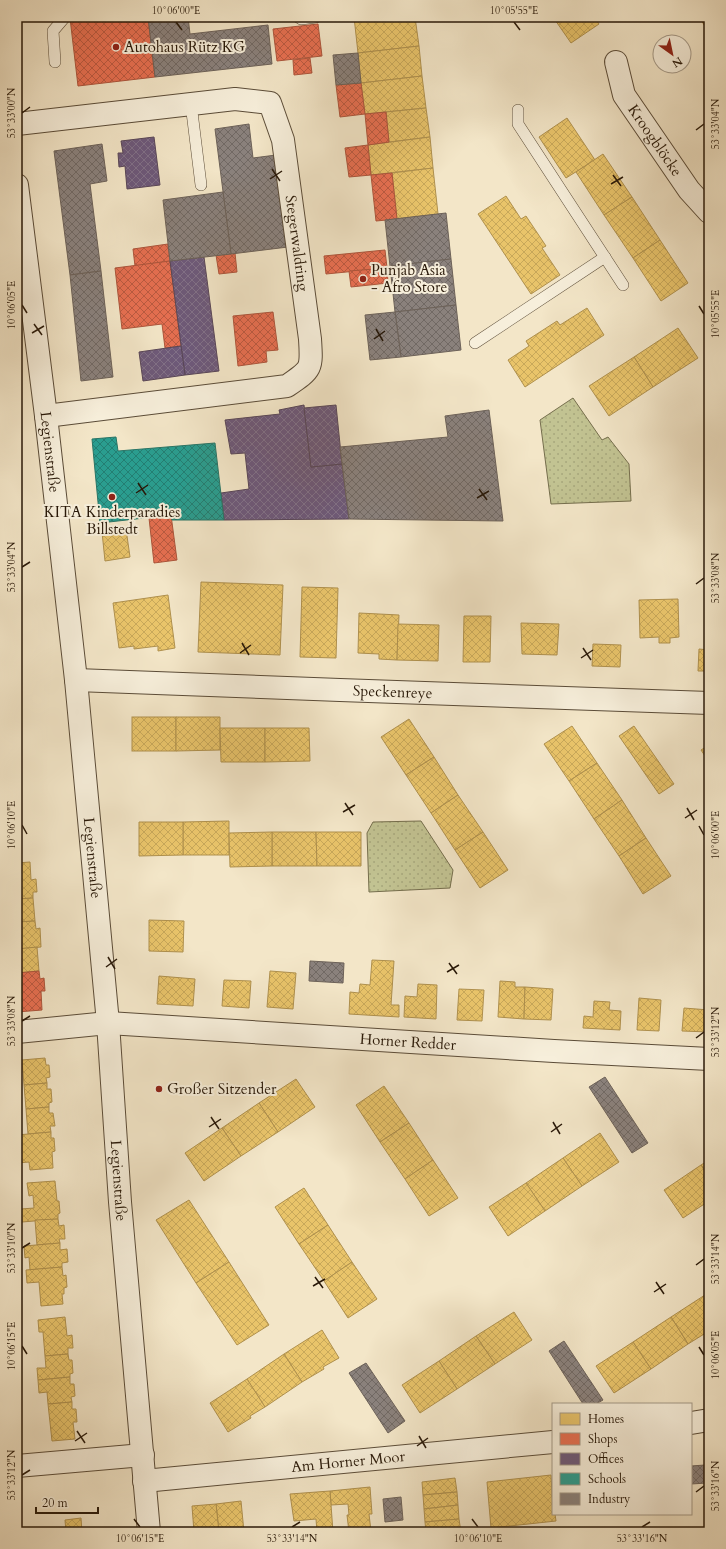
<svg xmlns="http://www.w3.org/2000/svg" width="726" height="1549" viewBox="0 0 726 1549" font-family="Cardo,serif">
  <defs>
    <pattern id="park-dots" width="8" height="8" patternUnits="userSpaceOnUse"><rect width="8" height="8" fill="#c2c392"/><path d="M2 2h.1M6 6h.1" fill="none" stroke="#a7a77c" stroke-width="1.8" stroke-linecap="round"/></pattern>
    <pattern id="homes-cross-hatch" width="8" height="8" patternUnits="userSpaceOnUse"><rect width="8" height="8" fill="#e9c46a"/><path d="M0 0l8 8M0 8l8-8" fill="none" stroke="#c8a85a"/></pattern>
    <pattern id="shops-cross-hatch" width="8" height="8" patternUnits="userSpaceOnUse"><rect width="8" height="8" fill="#e76f51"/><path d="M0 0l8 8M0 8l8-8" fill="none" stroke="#bb5a41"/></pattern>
    <pattern id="offices-cross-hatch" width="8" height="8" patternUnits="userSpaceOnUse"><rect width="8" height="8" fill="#6d597a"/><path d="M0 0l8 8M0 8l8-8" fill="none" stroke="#817189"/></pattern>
    <pattern id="schools-cross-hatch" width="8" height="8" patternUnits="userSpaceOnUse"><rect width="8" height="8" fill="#2a9d8f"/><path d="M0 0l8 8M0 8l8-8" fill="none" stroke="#247f73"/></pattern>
    <pattern id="industry-cross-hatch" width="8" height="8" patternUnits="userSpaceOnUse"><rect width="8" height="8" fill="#8a817c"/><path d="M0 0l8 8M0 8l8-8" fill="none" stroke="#716964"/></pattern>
  </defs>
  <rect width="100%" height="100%" fill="#f3e6c8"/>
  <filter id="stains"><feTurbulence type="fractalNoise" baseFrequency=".005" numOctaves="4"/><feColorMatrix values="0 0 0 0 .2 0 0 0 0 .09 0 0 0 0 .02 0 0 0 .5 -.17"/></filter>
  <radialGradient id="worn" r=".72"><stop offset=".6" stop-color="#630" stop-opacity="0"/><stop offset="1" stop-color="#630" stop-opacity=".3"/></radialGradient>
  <!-- park -->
  <g fill="url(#park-dots)" stroke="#756e4d">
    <path d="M573,398l29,42 6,-3 21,27 2,37 -80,3 -11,-84z"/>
    <path d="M421,821l32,49 -3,18 -81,4 -2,-59 6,-11z"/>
  </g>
  <!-- homes -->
  <g fill="url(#homes-cross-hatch)" stroke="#af904d">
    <path d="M354,17h61l4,29 -61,7z"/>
    <path d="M553,17h41l5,7 -28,19z"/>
    <path d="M699,17h10v14h-1z"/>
    <path d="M419,46l3,30 -61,7 -3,-30z"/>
    <path d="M422,76l4,32 -61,6 -4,-31z"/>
    <path d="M426,108l4,29 -41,5 -3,-30z"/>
    <path d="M567,118l28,42 -29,18 -27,-41z"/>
    <path d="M430,137l3,31 -62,7 -3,-30z"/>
    <path d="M603,154l29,43 -28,18 -28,-43z"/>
    <path d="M433,168l5,46 -41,5 -5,-46z"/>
    <path d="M506,196l15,23 5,-3 20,30 -4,2 18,27 -29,19 -53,-80z"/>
    <path d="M632,197l28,43 -27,18 -29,-43z"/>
    <path d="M660,240l28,43 -27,18 -28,-43z"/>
    <path d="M587,308l17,27 -79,52 -17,-27 21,-14 -3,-5 31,-20 3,4z"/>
    <path d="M678,328l20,30 -45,29 -19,-30z"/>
    <path d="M634,357l19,30 -44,29 -20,-30z"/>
    <path d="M126,529l4,28 -25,4 -3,-29z"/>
    <path d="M201,582l82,3 -3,70 -82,-3z"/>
    <path d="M302,587l36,1 -2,70 -36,-1z"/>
    <path d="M168,595l7,53 -17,3v-5l-24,3v-3l-15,2 -6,-45z"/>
    <path d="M678,599l1,38 -9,1v5h-11v-6l-19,1 -1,-38z"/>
    <path d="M359,613l40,2 -2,45 -18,-1v-5l-21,-1z"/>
    <path d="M464,616h27l-1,46h-27z"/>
    <path d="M521,623l38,1 -2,31 -35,-1z"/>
    <path d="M398,624l41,1 -1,36 -41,-1z"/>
    <path d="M593,644l28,1 -1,22 -28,-1z"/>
    <path d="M699,649l10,1v21h-11z"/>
    <rect x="132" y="717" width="44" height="34"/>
    <path d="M176,717h44v33l-44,1z"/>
    <path d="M409,719l25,38 -28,18 -25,-38z"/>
    <path d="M572,726l25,37 -28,18 -25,-37z"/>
    <path d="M634,726l40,58 -15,10 -40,-58z"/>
    <path d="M220,728h45v34h-44z"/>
    <path d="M265,728h44l1,33 -45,1z"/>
    <path d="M709,745v17l-8,-12z"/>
    <path d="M434,757l24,38 -27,18 -25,-38z"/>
    <path d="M597,763l25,37 -28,19 -25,-38z"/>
    <path d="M458,795l25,37 -28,18 -24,-37z"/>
    <path d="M622,800l24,38 -27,18 -25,-37z"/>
    <path d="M229,821v34h-46v-33z"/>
    <path d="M139,822h44v33l-44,1z"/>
    <path d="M272,832h44l1,34h-45z"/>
    <path d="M272,832v34l-42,1 -1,-34z"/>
    <path d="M316,832h45v34h-44z"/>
    <path d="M483,832l25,38 -28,18 -25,-38z"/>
    <path d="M646,838l25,38 -28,18 -24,-38z"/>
    <path d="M30,862l1,18 5,-1 1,13h-4v6l-16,1v-36z"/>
    <path d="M33,898l2,23 -18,1v-23z"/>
    <path d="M149,920l35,1 -1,31 -34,-1z"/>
    <path d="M35,921l1,8 4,-1 1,19 -24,2v-27z"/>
    <path d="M37,947l2,24 -22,2v-24z"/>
    <path d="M372,960l22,1 -3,44h8v12l-50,-3 1,-22 9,1 1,-9 10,1z"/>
    <path d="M270,971l26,2 -3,36 -26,-2z"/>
    <path d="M159,976l36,3 -2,27 -36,-2z"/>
    <path d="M224,980l27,1 -2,27 -27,-2z"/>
    <path d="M500,981l15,1v5h10l-1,32 -26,-2z"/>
    <path d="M418,984l19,1 -1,34 -32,-2 1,-21 12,1z"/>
    <path d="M525,987l28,2 -2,31 -27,-1z"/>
    <path d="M459,989l25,1 -2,31 -25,-1z"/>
    <path d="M639,998l22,2 -2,31 -22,-1z"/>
    <path d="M594,1001l16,1 -1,8 12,1 -1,19 -37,-2 1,-12 9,1z"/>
    <path d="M684,1008l25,2v22l-27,-1z"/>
    <path d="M45,1058l1,7h3l1,12 -4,1 1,5 -23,2 -2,-25z"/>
    <path d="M296,1079l19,28 -37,25 -19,-29z"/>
    <path d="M47,1083v6h4l1,13 -3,1v4l-23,2 -2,-24z"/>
    <path d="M384,1086l25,37 -29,19 -24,-37z"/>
    <path d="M259,1103l19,29 -37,24 -19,-28z"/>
    <path d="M49,1107v6h4l2,13h-5l1,6 -23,2 -2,-25z"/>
    <path d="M409,1123l24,37 -28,19 -25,-37z"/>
    <path d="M222,1128l19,28 -37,25 -19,-28z"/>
    <path d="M51,1132v6h3l1,13 -3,1 1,16 -23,2 -1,-8 -12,1v-28z"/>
    <path d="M600,1133l19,29 -37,24 -19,-28z"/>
    <path d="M563,1158l19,28 -37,25 -19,-28z"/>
    <path d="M433,1160l25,38 -29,18 -24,-37z"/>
    <path d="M709,1160v18l-8,-13z"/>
    <path d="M701,1165l8,13v23l-26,17 -19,-28z"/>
    <path d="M55,1181l2,20h2l1,12 -2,1v5l-36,3 -1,-13 13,-1 -1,-13 -4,1 -2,-13z"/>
    <path d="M526,1183l19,28 -37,25 -19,-29z"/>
    <path d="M304,1188l24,37 -29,19 -24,-37z"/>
    <path d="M189,1200l40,62 -33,21 -40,-63z"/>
    <path d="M58,1219l1,7 5,-1 1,14h-6l1,4 -23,2 -2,-25z"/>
    <path d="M328,1225l24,37 -28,19 -25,-37z"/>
    <path d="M60,1243v7l7,-1 1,13 -6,1v4l-32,3 -1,-13 -4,1 -1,-12z"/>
    <path d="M229,1262l40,63 -32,20 -41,-62z"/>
    <path d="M352,1262l25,37 -29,19 -24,-37z"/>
    <path d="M62,1267l1,9 3,-1 1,12 -3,1v6h-2l1,10 -22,2 -2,-24 -12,1 -1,-13z"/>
    <path d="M708,1293l1,38 -21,13 -17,-27z"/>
    <path d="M514,1312l18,28 -37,24 -19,-28z"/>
    <path d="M65,1317l2,19 5,-1 1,13h-5v6l-23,2 -2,-24h-4l-1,-12z"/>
    <path d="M671,1317l17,27 -37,25 -18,-27z"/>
    <path d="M322,1330l17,28 -16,9 1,2 -22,13 -18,-28z"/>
    <path d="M476,1336l19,28 -38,25 -18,-28z"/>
    <path d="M633,1342l18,27 -37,24 -18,-27z"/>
    <path d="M68,1354l1,6h3l1,13 -3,1v3l-32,3 -1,-12h9l-1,-12z"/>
    <path d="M284,1354l18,28 -37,25 -18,-28z"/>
    <path d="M439,1361l18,28 -37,24 -18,-28z"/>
    <path d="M70,1377v7h4l1,12 -4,1 1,5 -24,2 -1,-12 -8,1 -1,-13z"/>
    <path d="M247,1379l18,28 -15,9 1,2 -23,14 -18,-29z"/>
    <path d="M72,1402v7h4l1,13h-4l2,17 -23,2 -4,-37z"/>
    <path d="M551,1475l2,39h2l1,7 -65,7 -4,-46z"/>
    <path d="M455,1478l2,14 -34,3 -1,-13z"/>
    <path d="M370,1487l2,27h-3l2,17 -22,1 -2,-17h2l-1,-11 -17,1 -1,-14z"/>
    <path d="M330,1491l3,41h-16l-1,-13 -22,2 -4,-27z"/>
    <path d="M457,1492l1,13 -34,4 -1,-14z"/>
    <path d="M241,1501l3,31h-25l-3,-28z"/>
    <path d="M216,1504l3,28h-25l-2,-26z"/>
    <path d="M458,1505l1,14 -34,3 -1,-13z"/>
    <path d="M81,1518l1,14h-16l-1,-12z"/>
    <path d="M459,1519l2,13h-35l-1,-10z"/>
  </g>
  <!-- shops -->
  <g fill="url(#shops-cross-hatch)" stroke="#ae553b">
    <path d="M82,17h66l7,60 -77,9 -8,-68z"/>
    <path d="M318,24l4,32 -45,5 -4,-32z"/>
    <path d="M310,58l2,15 -18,2 -1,-15z"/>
    <path d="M361,83l4,31 -25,3 -4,-32z"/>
    <path d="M386,112l3,30 -21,3 -3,-31z"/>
    <path d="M368,145l3,30 -22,2 -4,-29z"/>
    <path d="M392,173l5,46 -21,2 -5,-46z"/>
    <path d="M168,244l2,17 -35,5 -2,-17z"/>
    <path d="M385,250l2,18 -61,6 -2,-18z"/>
    <path d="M235,253l2,19 -18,2 -3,-19z"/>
    <path d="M170,261l11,85 -16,2 -3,-24 -40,5 -7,-61z"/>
    <path d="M387,268l1,15 -37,4 -2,-16z"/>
    <path d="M273,312l5,38 -12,1 1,11 -29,4 -5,-50z"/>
    <path d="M171,515l6,45 -23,3 -5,-45z"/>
    <path d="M39,971l1,8 4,-1 1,13h-4l1,19 -25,2v-39z"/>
  </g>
  <!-- offices -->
  <g fill="url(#offices-cross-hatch)" stroke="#584658">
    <path d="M154,137l6,48 -33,4 -2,-23 -6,1 -1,-14h5l-2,-12z"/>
    <path d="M204,257l15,114 -34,4 -15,-114z"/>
    <path d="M181,346l4,29 -42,6 -4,-29z"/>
    <path d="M304,405l7,62 31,-3 7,55 -125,1 -3,-27 28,-4 -4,-36 -14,1 -6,-34 55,-6 -1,-4z"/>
    <path d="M336,405l6,59 -31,3 -7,-59z"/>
  </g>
  <!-- schools -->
  <path fill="url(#schools-cross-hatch)" stroke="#297566" d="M116,437l2,14 97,-8 9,77h-52l-1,-5 -71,8 -8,-84z"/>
  <!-- industry -->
  <g fill="url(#industry-cross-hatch)" stroke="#6d6259">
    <path d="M148,17h40l2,17 78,-9 4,39 -117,13z"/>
    <path d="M358,53l3,30 -25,2 -3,-30z"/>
    <path d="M249,124l4,34 23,-3 12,92 -57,7 -16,-125z"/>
    <path d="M102,144l5,37 -17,3 11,87 -31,4 -16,-124z"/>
    <path d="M223,192l8,62 -61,7 -7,-61z"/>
    <path d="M446,213l5,46 -61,7 -5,-46z"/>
    <path d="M451,259l5,46 -61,7 -5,-46z"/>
    <path d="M101,271l12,106 -32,4 -11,-106z"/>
    <path d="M456,305l5,45 -60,7 -6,-45z"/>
    <path d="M395,312l6,45 -31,3 -5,-45z"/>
    <path d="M489,410l14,111 -154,-2 -9,-72 108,-10 -3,-21z"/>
    <path d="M310,961l34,2 -1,20 -34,-2z"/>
    <path d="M605,1077l43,66 -16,10 -43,-66z"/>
    <path d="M564,1341l39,59 -7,4h-13l-34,-53z"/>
    <path d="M366,1363l39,58 -17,12 -39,-60z"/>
    <path d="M705,1465l2,18 -16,1v-18z"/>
    <path d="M401,1497l2,23 -18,2 -2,-23z"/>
  </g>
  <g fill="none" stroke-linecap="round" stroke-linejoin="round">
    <!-- service casing -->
    <g stroke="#5b4c38" stroke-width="12">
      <g id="service">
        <path d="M298,17l3,2 15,-2"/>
        <path d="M55,62l-2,-31 12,-14"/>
        <path d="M191,104l10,81"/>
        <path d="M518,110v14l105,161"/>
        <path d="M475,343l130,-86"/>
      </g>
    </g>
    <!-- minor casing -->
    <g stroke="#5b4c38" stroke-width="24">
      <g id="minor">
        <path id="s1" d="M616,62l8,33 65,95 20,22"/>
        <path id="s2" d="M17,124l218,-25 35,4 13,37 27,199c2,30 2,30 -23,47l-241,30"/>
        <path id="s3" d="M17,185l29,231 30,264 32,343 12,179 29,330"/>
        <path id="s4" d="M76,680l264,10 369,13"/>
        <path id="s5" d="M17,1032l91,-9 446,28 155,8"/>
        <path d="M691,1423l18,-3"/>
        <path d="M17,1466l126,-11"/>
        <path id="s6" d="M144,1481l409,-39"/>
      </g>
    </g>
    <!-- service -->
    <use href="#service" stroke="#f7efdb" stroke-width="11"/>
    <!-- minor -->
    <use href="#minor" stroke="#f7efdb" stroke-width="22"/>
  </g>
  <!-- ticks -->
  <path fill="none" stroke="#281808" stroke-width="1.5" d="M176,22l6,8M514,22l6,8M22,113l8,-6M696,130l8,-6M272,169l8,12M613,175l8,11M270,179l12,-8M611,184l12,-7M22,305l5,8M699,306l5,8M34,324l8,11M376,329l7,12M32,333l12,-7M374,339l11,-8M138,483l8,12M479,489l8,11M136,493l12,-8M477,498l12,-7M22,567l8,-5M696,584l8,-6M242,643l7,12M583,648l8,12M240,653l11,-8M581,658l12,-8M345,803l8,12M687,808l7,12M343,812l12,-7M685,818l12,-8M22,825l5,9M699,826l5,9M108,957l7,12M449,963l8,11M106,967l11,-8M447,972l12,-7M22,1021l8,-5M696,1038l8,-6M211,1117l8,12M553,1122l7,12M209,1127l12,-8M551,1132l11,-8M22,1248l8,-5M696,1265l8,-6M315,1277l8,11M656,1282l8,12M313,1286l12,-7M654,1292l12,-8M22,1346l5,8M699,1347l5,8M77,1431l8,12M419,1436l7,12M75,1441l12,-8M417,1446l11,-8M22,1475l8,-5M696,1492l8,-6M134,1519l6,8M472,1519l6,8M292,1527l8,-5M642,1527l8,-5"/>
  <!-- markers -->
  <g fill="#8f2418" stroke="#f7efdb" stroke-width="1.5">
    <circle cx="116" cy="47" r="4"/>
    <circle cx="363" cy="279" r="4"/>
    <circle cx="112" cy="497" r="4"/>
    <circle cx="159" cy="1089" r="4"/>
  </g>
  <g text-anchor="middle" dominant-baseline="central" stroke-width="4" stroke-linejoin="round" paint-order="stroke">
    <!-- poi labels -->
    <g font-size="15" fill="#281808" stroke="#f7efdb" text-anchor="start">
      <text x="124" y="47">Autohaus Rütz KG</text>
      <text x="371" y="270">Punjab Asia<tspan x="371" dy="17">- Afro Store</tspan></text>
      <text x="112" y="512" text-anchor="middle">KITA Kinderparadies<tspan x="112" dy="17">Billstedt</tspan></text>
      <text x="167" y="1089">Großer Sitzender</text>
    </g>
    <!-- street labels -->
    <g font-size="15" fill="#281808" stroke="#f7efdb">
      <text stroke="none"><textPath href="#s1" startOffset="89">Kroogblöcke</textPath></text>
      <text stroke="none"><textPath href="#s2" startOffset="398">Stegerwaldring</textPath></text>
      <text stroke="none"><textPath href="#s3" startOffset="269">Legienstraße</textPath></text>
      <text stroke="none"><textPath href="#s4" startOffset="317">Speckenreye</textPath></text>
      <text stroke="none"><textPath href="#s3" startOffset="677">Legienstraße</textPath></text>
      <text stroke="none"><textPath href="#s5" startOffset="392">Horner Redder</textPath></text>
      <text stroke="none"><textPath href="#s3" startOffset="1001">Legienstraße</textPath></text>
      <text stroke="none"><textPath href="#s6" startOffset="205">Am Horner Moor</textPath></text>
    </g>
  </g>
  <!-- margin -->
  <rect width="726" height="1549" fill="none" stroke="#f3e6c8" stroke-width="44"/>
  <!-- legend -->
  <rect x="552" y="1403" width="140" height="112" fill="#f7efdb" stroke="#a49987"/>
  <rect x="560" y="1413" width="20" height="12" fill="#e9c46a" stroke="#a49987"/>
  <text x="588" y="1423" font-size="12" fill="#281808">Homes</text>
  <rect x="560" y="1433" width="20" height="12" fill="#e76f51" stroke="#a49987"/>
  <text x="588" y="1443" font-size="12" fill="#281808">Shops</text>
  <rect x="560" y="1453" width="20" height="12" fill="#6d597a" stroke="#a49987"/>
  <text x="588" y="1463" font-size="12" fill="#281808">Offices</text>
  <rect x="560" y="1473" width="20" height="12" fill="#2a9d8f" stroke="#a49987"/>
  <text x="588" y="1483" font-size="12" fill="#281808">Schools</text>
  <rect x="560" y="1493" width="20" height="12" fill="#8a817c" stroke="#a49987"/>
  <text x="588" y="1503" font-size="12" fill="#281808">Industry</text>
  <!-- north arrow -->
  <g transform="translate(672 54) rotate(147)"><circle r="19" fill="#f7efdb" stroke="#a49987"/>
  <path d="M0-3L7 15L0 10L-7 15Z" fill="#8f2418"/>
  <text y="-6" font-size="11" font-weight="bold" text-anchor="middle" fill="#281808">N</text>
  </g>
  <!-- scale -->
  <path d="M36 1507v6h62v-6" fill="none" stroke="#281808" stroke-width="2"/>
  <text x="42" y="1507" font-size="12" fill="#281808" stroke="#f7efdb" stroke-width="3" paint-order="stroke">20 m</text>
  <rect x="22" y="22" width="682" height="1505" fill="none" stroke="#281808" stroke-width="1.5"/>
  <g font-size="10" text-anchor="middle" fill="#281808">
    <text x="176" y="14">10°06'00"E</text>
    <text x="514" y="14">10°05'55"E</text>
    <text transform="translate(11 113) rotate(-90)" y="4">53°33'00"N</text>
    <text transform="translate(715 124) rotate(-90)" y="4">53°33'04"N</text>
    <text transform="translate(11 305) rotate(-90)" y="4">10°06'05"E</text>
    <text transform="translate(715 314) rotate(-90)" y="4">10°05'55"E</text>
    <text transform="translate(11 567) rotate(-90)" y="4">53°33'04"N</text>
    <text transform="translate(715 578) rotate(-90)" y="4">53°33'08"N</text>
    <text transform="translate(11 825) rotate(-90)" y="4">10°06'10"E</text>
    <text transform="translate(715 835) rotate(-90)" y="4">10°06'00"E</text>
    <text transform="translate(11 1021) rotate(-90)" y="4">53°33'08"N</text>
    <text transform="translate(715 1032) rotate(-90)" y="4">53°33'12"N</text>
    <text transform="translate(11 1248) rotate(-90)" y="4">53°33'10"N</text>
    <text transform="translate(715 1259) rotate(-90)" y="4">53°33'14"N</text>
    <text transform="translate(11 1346) rotate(-90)" y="4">10°06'15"E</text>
    <text transform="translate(715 1355) rotate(-90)" y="4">10°06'05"E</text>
    <text transform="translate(11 1475) rotate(-90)" y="4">53°33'12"N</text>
    <text transform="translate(715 1486) rotate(-90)" y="4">53°33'16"N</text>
    <text x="140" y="1542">10°06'15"E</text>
    <text x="292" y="1542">53°33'14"N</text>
    <text x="478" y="1542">10°06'10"E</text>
    <text x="642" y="1542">53°33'16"N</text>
  </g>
  <rect width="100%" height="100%" filter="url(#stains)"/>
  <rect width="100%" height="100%" fill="url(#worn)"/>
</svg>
